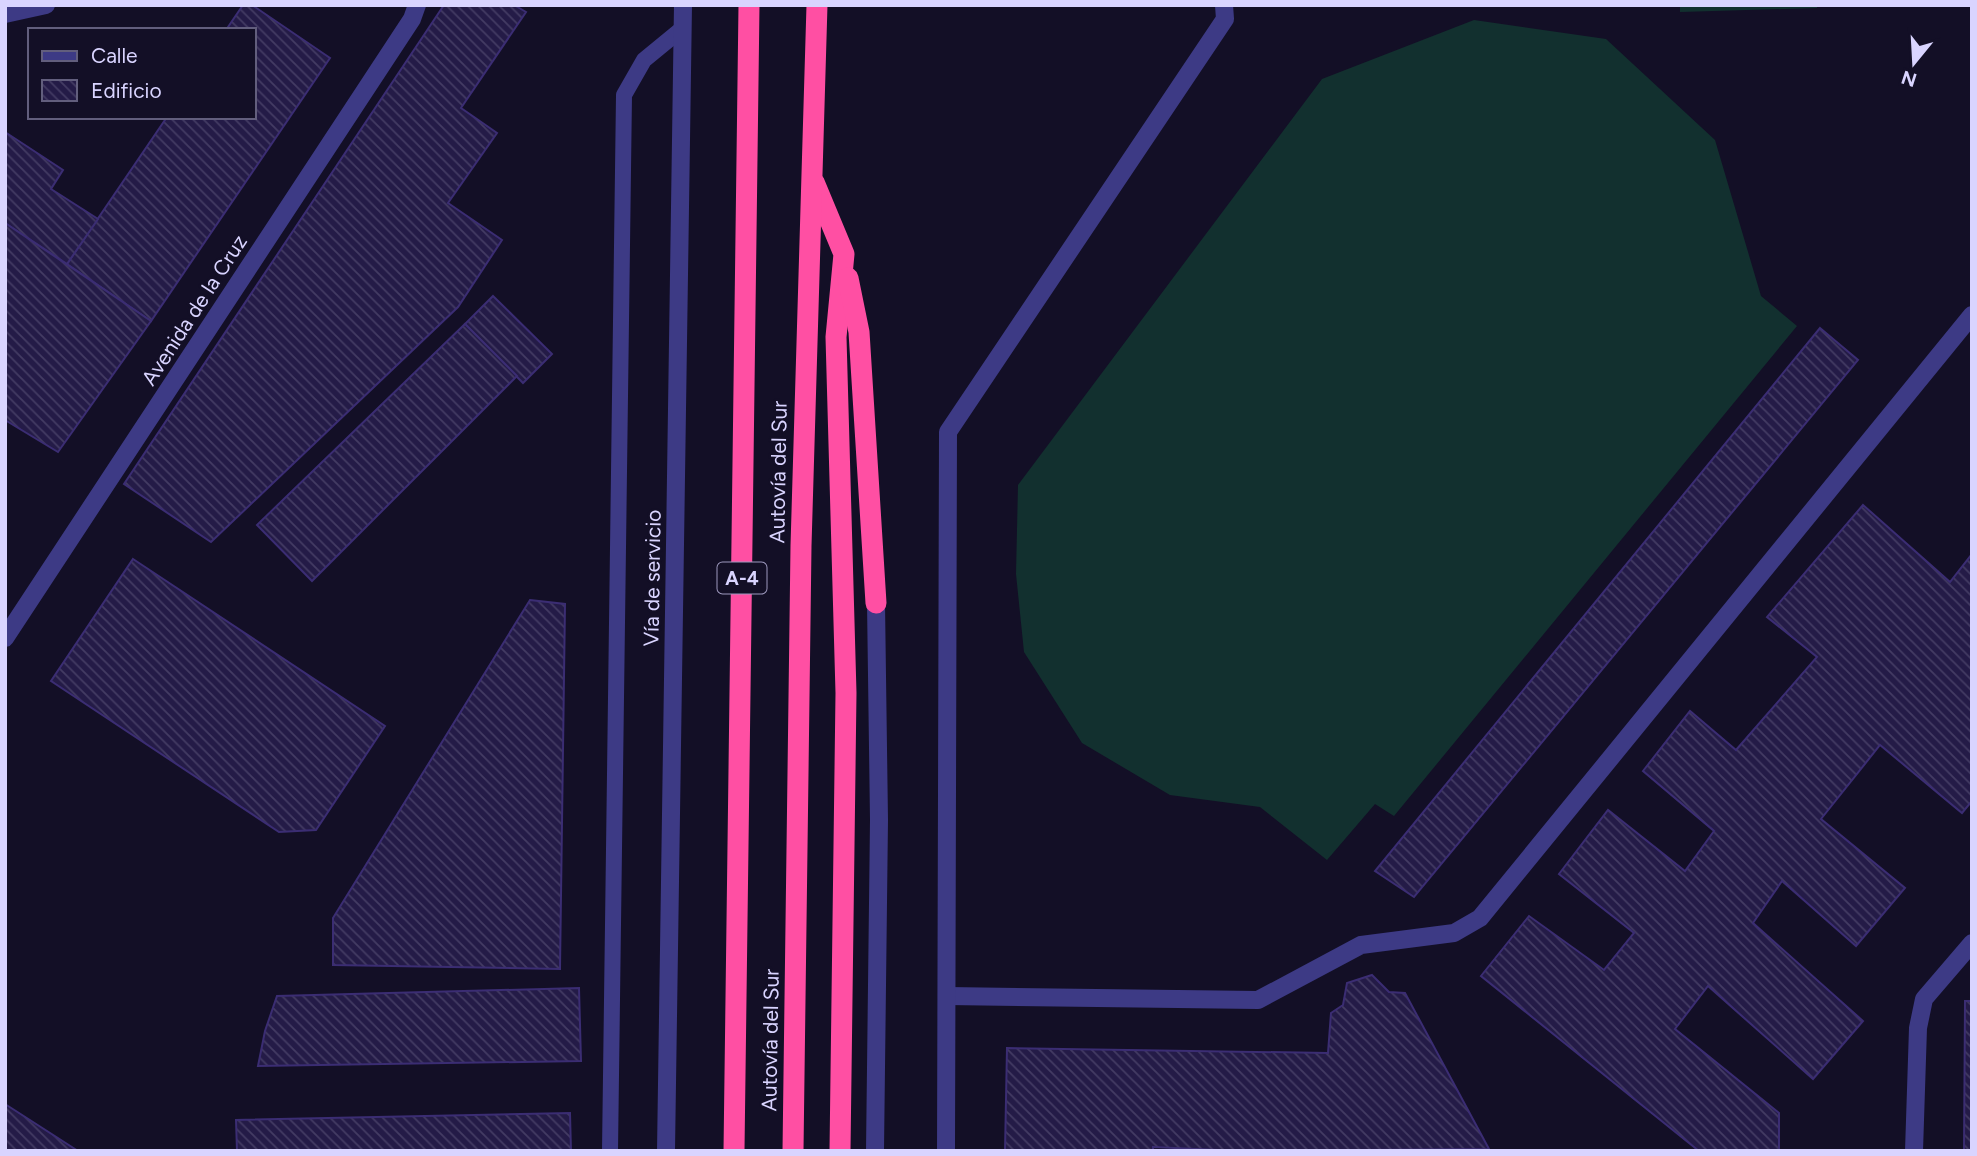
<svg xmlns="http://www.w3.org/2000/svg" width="1977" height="1156" viewBox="0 0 1977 1156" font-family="Figtree,sans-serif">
  <defs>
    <pattern id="building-back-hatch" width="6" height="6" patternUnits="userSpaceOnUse" patternTransform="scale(1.75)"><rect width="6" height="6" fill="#241b47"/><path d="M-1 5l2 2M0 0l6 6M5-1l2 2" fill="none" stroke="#433b63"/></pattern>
  </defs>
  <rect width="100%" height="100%" fill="#130f26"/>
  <!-- pitch -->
  <g fill="#12302f">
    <path d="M1680,5h137v3l-137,4z"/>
    <path d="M1474,20l132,19 109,101 46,156 36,30 -403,490 -19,-12 -48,56 -67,-53 -90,-12 -88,-52 -58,-91 -8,-78 2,-89 304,-406z"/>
  </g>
  <!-- building -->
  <g fill="url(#building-back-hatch)" stroke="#3b2d73" stroke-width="2">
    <path d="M243,5h9l78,53 -179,263 -84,-57 100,-147h87v-87h-28z"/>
    <path d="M444,5h70l12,7 -65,96 36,25 -49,70 54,37 -44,67 -247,235 -87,-58z"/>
    <path d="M5,132l58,38 -12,19 47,30 -31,45 -62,-41z"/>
    <path d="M5,223l146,98 -93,131 -53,-32z"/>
    <path d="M493,296l59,58 -29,29 -58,-59z"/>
    <path d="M465,324l52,52 -205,205 -55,-56z"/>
    <path d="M1820,328l38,32 -444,537 -39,-26z"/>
    <path d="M1863,505l87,77 22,-28v247l-10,12 -82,-68 -59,74 84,69 -49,58 -74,-65 -29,42 110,98 -50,58 -105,-93 -33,43 104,84v38h-80l-218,-175 48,-60 75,54 30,-37 -75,-59 49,-64 77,61 29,-40 -71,-60 47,-60 46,39 81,-93 -50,-40z"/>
    <path d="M133,559l252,167 -69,104 -37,2 -228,-151z"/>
    <path d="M530,600l35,4 -5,365 -227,-4v-47z"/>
    <path d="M1372,975l17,17 16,1 84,156 -249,2 -87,-4v4h-148l2,-103 321,5 3,-40 12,-8 4,-22z"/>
    <path d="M579,988l2,73 -323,5 7,-35 12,-35z"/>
    <path d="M1965,1001h7v150h-8z"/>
    <path d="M5,1104l73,47h-73z"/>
    <path d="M570,1113l1,38h-334l-1,-31z"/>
  </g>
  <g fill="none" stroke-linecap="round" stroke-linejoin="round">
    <!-- lane -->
    <path stroke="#3d3a85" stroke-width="16" d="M610,1151l14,-1056 20,-35 39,-32"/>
    <!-- street -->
    <g stroke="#3d3a85" stroke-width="18">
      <path d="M5,14l41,-9"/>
      <path d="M5,638l407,-619 5,-14"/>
      <path d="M947,996l311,4 103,-55 93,-12 26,-15 492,-603"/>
      <path d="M666,1151l17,-1146"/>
      <path d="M875,1151l4,-331 -3,-217"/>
      <path d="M946,1151l2,-719 277,-413 -1,-14"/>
      <path d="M1914,1151l4,-123 6,-29 48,-56"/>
    </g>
    <!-- highway -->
    <g stroke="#ff4fa3" stroke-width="21">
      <path d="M814,182l30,72 -8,83 10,356 -6,458"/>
      <path d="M848,278l11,54 17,271"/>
      <path d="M734,1151l15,-1146"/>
      <path d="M793,1151l8,-605 16,-541"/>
    </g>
  </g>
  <g text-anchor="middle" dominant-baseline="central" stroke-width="5" stroke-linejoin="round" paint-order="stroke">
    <!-- shield labels -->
    <rect fill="#130f26" stroke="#9e99be" stroke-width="2" x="717.5" y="562.5" width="49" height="31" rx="5"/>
    <g font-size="19" font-weight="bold" fill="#d9d4ff">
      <text x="742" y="578">A-4</text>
    </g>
    <!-- street labels -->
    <g font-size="21" fill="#d9d4ff" stroke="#130f26">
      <text transform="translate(194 310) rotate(-57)">Avenida de la Cruz</text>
      <text transform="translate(778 472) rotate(-89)">Autovía del Sur</text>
      <text transform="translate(652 578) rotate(-89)">Vía de servicio</text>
      <text transform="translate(770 1040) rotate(-89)">Autovía del Sur</text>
    </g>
  </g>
  <!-- border -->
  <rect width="1977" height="1156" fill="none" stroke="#d9d4ff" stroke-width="14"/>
  <!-- legend -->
  <rect x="28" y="28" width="228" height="91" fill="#130f26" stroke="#625e7d" stroke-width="2"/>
  <rect x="42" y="51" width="35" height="10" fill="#3d3a85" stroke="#625e7d" stroke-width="2"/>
  <text x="91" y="63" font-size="21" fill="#d9d4ff">Calle</text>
  <rect x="42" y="80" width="35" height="21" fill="url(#building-back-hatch)" stroke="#625e7d" stroke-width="2"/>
  <text x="91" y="98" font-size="21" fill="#d9d4ff">Edificio</text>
  <!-- north arrow -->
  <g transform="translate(1914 63) rotate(198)" stroke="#130f26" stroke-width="5" paint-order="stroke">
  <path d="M0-5L12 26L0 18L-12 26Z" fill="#d9d4ff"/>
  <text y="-10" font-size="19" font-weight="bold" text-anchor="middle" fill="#d9d4ff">N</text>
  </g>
</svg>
